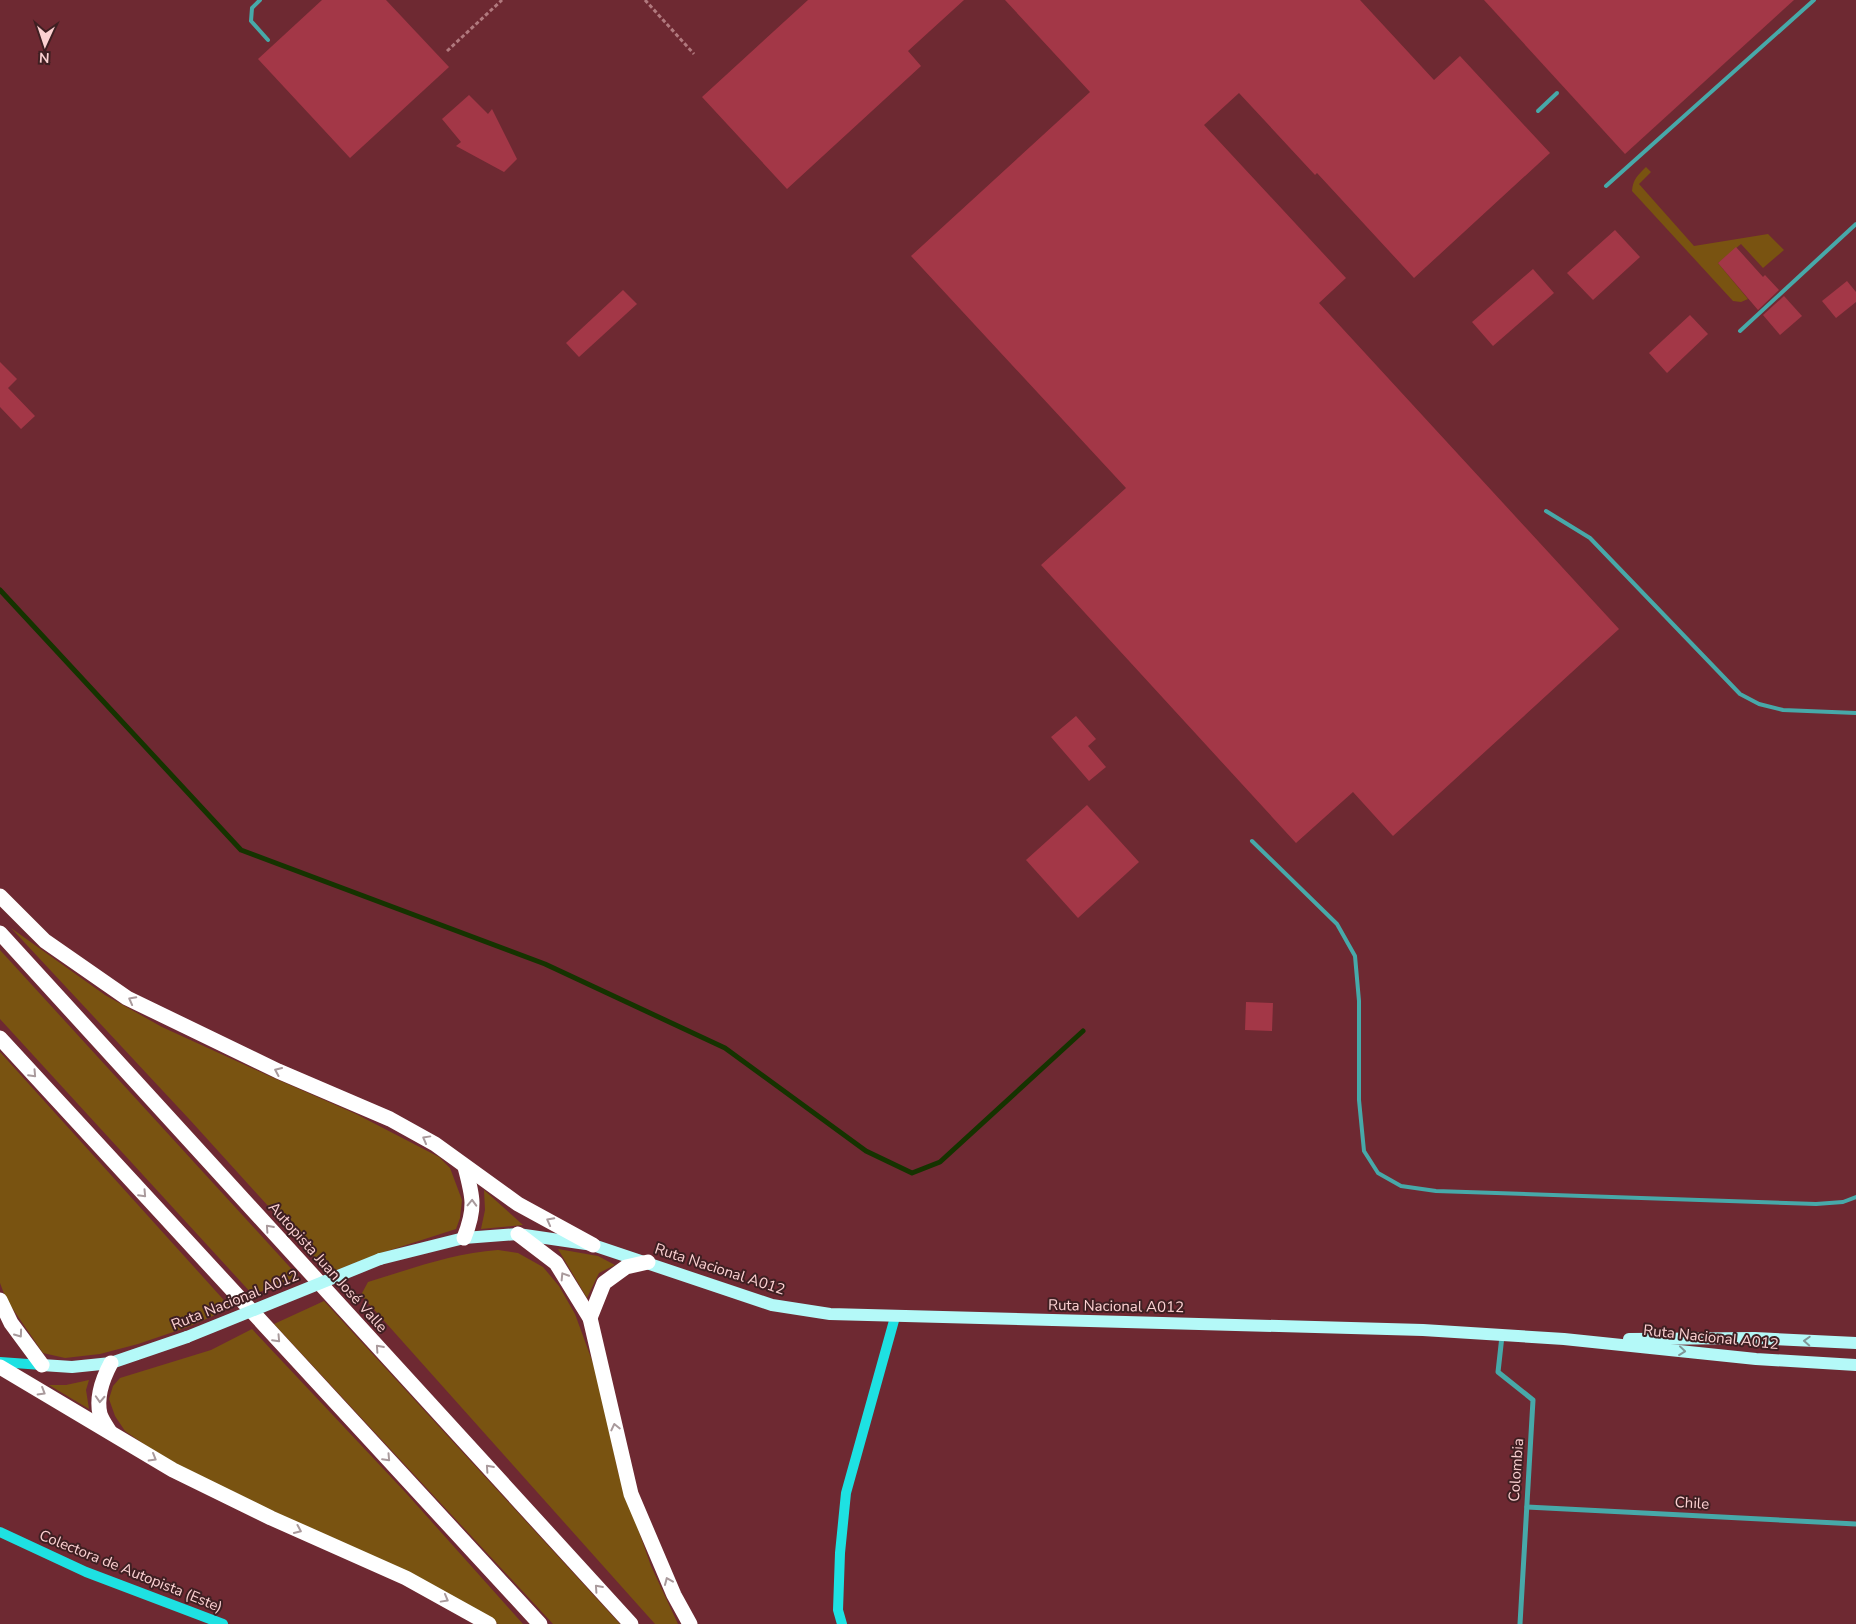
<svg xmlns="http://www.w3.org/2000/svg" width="1856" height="1624" viewBox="0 0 1856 1624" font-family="'Nunito Sans',sans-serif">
  <rect width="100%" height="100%" fill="#6e2932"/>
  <!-- green -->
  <g fill="#795311">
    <path d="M1646,167l5,5 -12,12 55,62 74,-12 16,16 -21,18 -22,-24 -23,19 30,36 -7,3 -8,-1 -101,-110c1,-12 6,-16 14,-24z"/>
    <path d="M11,928l94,67 57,32 105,48 89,39 83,43 11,11 12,32 -2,18 -4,11 -81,26 -46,18 -139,-153z"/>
    <path d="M0,950l298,326 -45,19 -253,-276z"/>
    <path d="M0,1052l231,256 -43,19 -50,17 -38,10 -35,4 -22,-5 -37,-54 -6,-16z"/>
    <path d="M484,1190l39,35 -42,4 4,-19z"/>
    <path d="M558,1249l40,7 17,9 -16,8 -12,25z"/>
    <path d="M498,1250l20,3 25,14 16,19 16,28 23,63 20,95 33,94 27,58h-23l-294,-329 7,-13c43,-13 85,-29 130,-32z"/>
    <path d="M324,1301l296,323h-67l-279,-300z"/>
    <path d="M252,1329l154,164 117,131h-25l-21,-14 -297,-144 -32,-19 -23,-16 -10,-15 -6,-17 4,-13 7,-8 91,-28z"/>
    <path d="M89,1380l-3,10 3,19 -40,-24h17z"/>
  </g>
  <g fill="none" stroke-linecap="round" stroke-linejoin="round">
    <!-- stream -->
    <path stroke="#153300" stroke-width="5" d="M0,590l241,260 304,114 180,84 141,103 46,22 28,-11 143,-131"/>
  </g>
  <!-- building -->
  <g fill="#a33747">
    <path d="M322,0h64l63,67 -99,91 -92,-99z"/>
    <path d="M808,0h156l-56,51 13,15 -134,123 -85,-92z"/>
    <path d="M1005,0h355l74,80 26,-24 90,97 -136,125 -97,-105 -2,2 -76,-82 -35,32 142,153 -27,25 300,326 -226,207 -40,-44 -57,51 -255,-278 85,-77 -215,-232 179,-164z"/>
    <path d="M1484,0h310l-169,154z"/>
    <path d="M469,95l19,19 4,-5 25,50 -13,13 -48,-26 5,-4 -19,-23z"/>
    <path d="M1615,230l25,27 -47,43 -26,-27z"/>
    <path d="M1736,247l27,30 2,-2 14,15 -21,20 -40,-47z"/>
    <path d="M1533,269l21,24 -61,53 -21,-24z"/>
    <path d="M1847,281l9,11v10l-20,16 -14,-17z"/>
    <path d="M623,290l14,14 -58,53 -13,-14z"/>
    <path d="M1784,296l18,20 -22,19 -17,-20z"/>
    <path d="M1690,315l18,19 -41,39 -18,-20z"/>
    <path d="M0,362l17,17 -9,9 27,28 -14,13 -21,-22z"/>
    <path d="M1076,716l20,23 -8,7 18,21 -17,14 -38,-44z"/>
    <path d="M1087,805l52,57 -61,56 -52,-58z"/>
    <path d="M1246,1002l27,1 -1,28 -27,-1z"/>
  </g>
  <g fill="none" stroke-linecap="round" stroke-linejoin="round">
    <!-- path -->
    <g stroke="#b1797e" stroke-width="3" stroke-dasharray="4 2.5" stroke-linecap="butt">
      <path d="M645,0l49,54"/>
      <path d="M447,51l55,-51"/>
    </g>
    <!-- service -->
    <g stroke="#47a9a9" stroke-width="4">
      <path d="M260,0l-8,8 -1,13 17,19"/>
      <path d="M1538,111l19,-18"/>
      <path d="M1606,186l208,-186"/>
      <path d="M1740,331l116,-107"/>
      <path d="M1546,511l44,27 150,156 19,10 24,6 73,3"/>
      <path d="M1252,841l85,83 18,32 4,45v99l5,51 14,22 23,13 35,5 380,13 27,-2 13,-5"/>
    </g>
    <!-- minor -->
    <g stroke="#47a9a9" stroke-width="5">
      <path d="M1502,1336l-4,36 35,28 -13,224"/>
      <path d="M1527,1507l329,17"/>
    </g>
    <!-- secondary -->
    <g stroke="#1ee1e2" stroke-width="10">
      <path d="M0,1362l42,3"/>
      <path d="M0,1532l86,40 137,52"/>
      <path d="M842,1624l-4,-14 2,-57 6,-60 49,-176"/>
    </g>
    <!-- primary -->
    <g stroke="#b4f9f8" stroke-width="12">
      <path d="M380,1259l84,-21 54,-4 75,11 179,60 58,9 593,16 141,9 192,20 100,6"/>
      <path d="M1629,1339l126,-1 101,5"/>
      <path d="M42,1365l30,2 39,-4 76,-26"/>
    </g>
    <!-- motorway -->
    <g stroke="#fff" stroke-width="15">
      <path d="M0,896l45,45 82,57 151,73 112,48 45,25 83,60 75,41"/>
      <path d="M0,933l631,691"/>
      <path d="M0,1038l540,586"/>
      <path d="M518,1234l38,29 34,55 41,176 43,101 16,29"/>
      <path d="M464,1238c12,-30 9,-41 1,-71"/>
      <path d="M0,1300l11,23 31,42"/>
      <path d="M590,1318l14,-35 22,-16 22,-5"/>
      <path d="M0,1367l173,103 98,48 135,60 83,46"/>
      <path d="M110,1432c-3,-5 -8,-12 -10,-18 -4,-17 3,-36 11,-51"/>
    </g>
    <!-- primary-bridge -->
    <path stroke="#b4f9f8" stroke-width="12" d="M187,1337l193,-78"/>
  </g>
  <!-- one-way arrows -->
  <defs><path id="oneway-chevron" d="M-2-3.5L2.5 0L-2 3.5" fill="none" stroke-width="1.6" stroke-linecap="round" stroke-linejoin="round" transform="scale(1.25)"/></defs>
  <g stroke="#a99a9c">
    <use href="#oneway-chevron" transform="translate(132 1000) rotate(-152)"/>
    <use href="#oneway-chevron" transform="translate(278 1071) rotate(-156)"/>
    <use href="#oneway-chevron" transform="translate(33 1074) rotate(47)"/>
    <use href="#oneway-chevron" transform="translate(426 1139) rotate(-151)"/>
    <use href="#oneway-chevron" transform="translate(143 1194) rotate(47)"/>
    <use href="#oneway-chevron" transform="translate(472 1203) rotate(-88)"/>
    <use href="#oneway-chevron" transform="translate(550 1221) rotate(-152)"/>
    <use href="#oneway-chevron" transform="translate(269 1228) rotate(-132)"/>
    <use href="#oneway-chevron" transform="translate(564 1276) rotate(-122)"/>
    <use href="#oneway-chevron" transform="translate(19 1334) rotate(54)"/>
    <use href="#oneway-chevron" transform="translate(277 1339) rotate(47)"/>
    <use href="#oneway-chevron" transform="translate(379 1348) rotate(-132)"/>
    <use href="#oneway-chevron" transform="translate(42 1392) rotate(31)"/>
    <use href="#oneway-chevron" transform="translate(100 1399) rotate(93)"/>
    <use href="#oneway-chevron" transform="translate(615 1427) rotate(-103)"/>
    <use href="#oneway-chevron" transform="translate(153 1458) rotate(30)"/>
    <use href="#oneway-chevron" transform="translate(387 1458) rotate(47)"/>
    <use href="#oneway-chevron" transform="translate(489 1468) rotate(-132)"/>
    <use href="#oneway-chevron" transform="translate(298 1530) rotate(24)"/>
    <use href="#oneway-chevron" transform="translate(668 1581) rotate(-113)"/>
    <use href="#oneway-chevron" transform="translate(598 1588) rotate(-132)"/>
    <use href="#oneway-chevron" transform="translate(445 1599) rotate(29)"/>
  </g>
  <g stroke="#7f9798">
    <use href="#oneway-chevron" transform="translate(1807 1341) rotate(-177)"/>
    <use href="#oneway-chevron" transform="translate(1682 1351) rotate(6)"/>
  </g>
  <g text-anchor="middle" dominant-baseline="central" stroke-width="4" stroke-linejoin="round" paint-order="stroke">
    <!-- street labels -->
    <g font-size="15" fill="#fcd1d2" stroke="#3f1f22">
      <text transform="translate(328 1267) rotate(48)">Autopista Juan José Valle</text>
      <text transform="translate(720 1269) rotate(18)">Ruta Nacional A012</text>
      <text transform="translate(235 1300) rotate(-22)">Ruta Nacional A012</text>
      <text transform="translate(1116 1306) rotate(1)">Ruta Nacional A012</text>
      <text transform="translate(1711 1337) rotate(6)">Ruta Nacional A012</text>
      <text transform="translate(1516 1470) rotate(-86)">Colombia</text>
      <text transform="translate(1692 1503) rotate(3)">Chile</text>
      <text transform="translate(131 1571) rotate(22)">Colectora de Autopista (Este)</text>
    </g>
  </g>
  <!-- north arrow -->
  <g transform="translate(45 45) rotate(183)" stroke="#3f1f22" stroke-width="4" paint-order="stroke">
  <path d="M0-4L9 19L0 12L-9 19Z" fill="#fcd1d2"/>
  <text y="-8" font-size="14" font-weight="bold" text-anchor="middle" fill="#fcd1d2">N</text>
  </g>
</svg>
